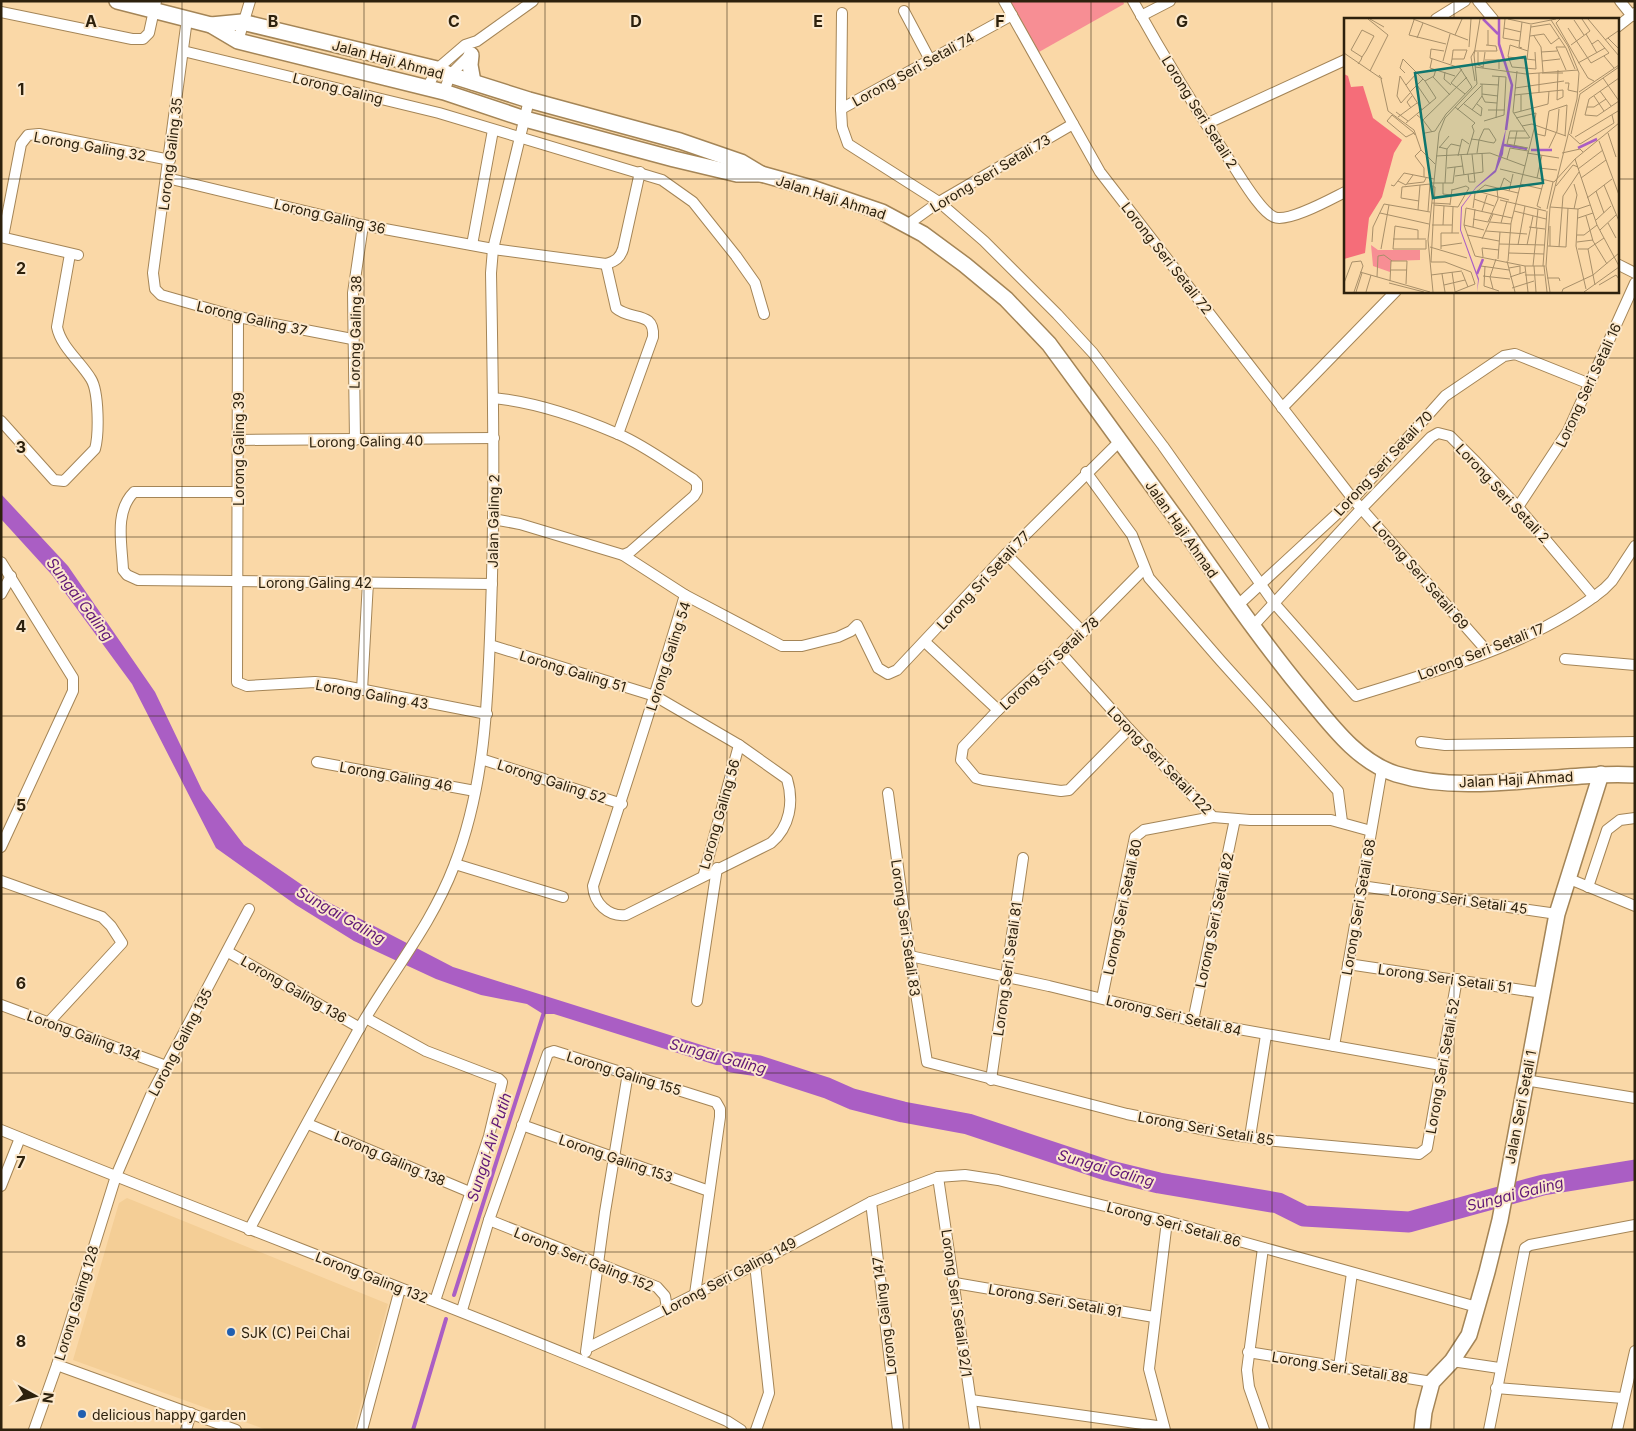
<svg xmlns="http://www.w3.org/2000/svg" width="1636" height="1431" viewBox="0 0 1636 1431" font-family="Inter,sans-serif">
  <rect width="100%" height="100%" fill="#fad8a7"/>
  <!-- built -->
  <path fill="#f4ce96" d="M127,1198l261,106 -34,126h-87l-194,-70 46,-157z"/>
  <!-- green -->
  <path fill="#f78e94" d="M1010,1h113l1,3 -85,48z"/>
  <!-- water -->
  <path fill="#aa5ec4" d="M1,494l67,72 87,126 47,98 42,55 80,55 129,67 274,86 32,13 -43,-1 -162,-51h-11l-16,-10 -46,-9 -45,-16 -82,-38 -58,-36 -80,-57 -84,-164 -80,-109 -51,-56z"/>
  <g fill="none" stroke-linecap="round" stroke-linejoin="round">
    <!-- stream -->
    <g stroke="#aa5ec4" stroke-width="4">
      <path d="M454,1295l91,-286"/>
      <path d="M413,1430l33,-111"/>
    </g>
    <!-- river -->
    <path stroke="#aa5ec4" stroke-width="21" d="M732,1062l27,4 68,22 25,11 51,13 65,12 138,46 53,13 119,20 26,13 105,6 134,-37 92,-15"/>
    <!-- street casing -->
    <g stroke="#a48557" stroke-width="12">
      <g id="street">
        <path d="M1004,1l96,171 253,327 134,152"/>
        <path d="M1133,1c31,56 64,110 99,163 9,13 28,47 42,53 14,6 57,-18 71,-25"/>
        <path d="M1478,1l15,18"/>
        <path d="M1620,1l12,15"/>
        <path d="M904,11l26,49"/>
        <path d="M1,12l131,27h11l6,-6 7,-32"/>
        <path d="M842,13l-1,96 1,18 6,17 91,58 45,39 73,73 36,39 70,93 111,157 82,93c83,-26 180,-52 248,-107l8,-8 23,-35"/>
        <path d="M1141,16l29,-15"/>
        <path d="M187,19l-34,254 2,16 6,6 77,22 114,22"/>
        <path d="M1436,19l29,-18"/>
        <path d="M1617,27l18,-14"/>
        <path d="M238,41l12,-40"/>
        <path d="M183,51l256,62 223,67 31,22 43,54 19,27 9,31"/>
        <path d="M427,88l10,-19 28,-24 12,-4 56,-40"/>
        <path d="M444,92l6,-17 22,-22"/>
        <path d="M841,109l171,-94"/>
        <path d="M1206,124l139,-64"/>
        <path d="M167,178l196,47 130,24 113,15c10,-3 14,-6 17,-15l17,-77"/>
        <path d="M907,225l32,-23 134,-78"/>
        <path d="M1,237l77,18"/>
        <path d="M3,237l18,-93 7,-9 11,-1 131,26"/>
        <path d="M472,245l21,-115"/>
        <path d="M606,264l10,44c14,13 39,2 37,29l-35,97"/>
        <path d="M1617,264l18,9"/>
        <path d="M238,317l-1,365 10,4 68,-4 19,2 153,30"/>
        <path d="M493,398c42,4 86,19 125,36 26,11 51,30 75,45l4,4v8l-3,5 -64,56 -7,3"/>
        <path d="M1282,408l114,-117"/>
        <path d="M1,421l53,59 10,1 31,-32c4,-14 4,-57 -4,-70 -10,-17 -30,-32 -34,-52l13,-73"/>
        <path d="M238,440l256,-2"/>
        <path d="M355,440l-2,-147 10,-68"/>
        <path d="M1086,472l46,63 17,43 71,82 118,131 4,31"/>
        <path d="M238,492h-104c-20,20 -12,52 -11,78l4,5 11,5 354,4"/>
        <path d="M1518,507l50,-76 67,-148"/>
        <path d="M493,519l27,5 103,31 62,40 97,51h20l36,-9 13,-6 6,-6 21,43 10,6 9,-4 109,-116 114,-113"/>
        <path d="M1006,554l77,78"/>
        <path d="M1,562l72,116v13l-72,156"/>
        <path d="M1,594l10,-18"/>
        <path d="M1237,606l116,-107 92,-103 59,-40 11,-2 75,30"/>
        <path d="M1252,627l110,-119 69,-71 7,-4 12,3 26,26 42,45 76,90"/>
        <path d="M925,642l73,68"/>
        <path d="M490,645l165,51 84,49 48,34c7,23 3,48 -16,64l-145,72c-18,2 -32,-12 -33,-29 32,-97 63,-193 92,-291"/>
        <path d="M1061,653l68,76 84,88 37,3h81l40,11"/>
        <path d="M1565,659l70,6"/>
        <path d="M362,690l6,-108"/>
        <path d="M1129,729l-60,61 -8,1 -78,-11 -7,-2 -15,-18 2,-13 35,-37 63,-57 83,-84"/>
        <path d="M1421,742l24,3 190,-3"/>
        <path d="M481,759l141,45"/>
        <path d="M317,762l158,29"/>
        <path d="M888,793l22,163 17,106 200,52 99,20 50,7 143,13 8,-6 30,-169"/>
        <path d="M455,864l108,33"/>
        <path d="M704,874l35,-129"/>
        <path d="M1567,878l68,28"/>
        <path d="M1,881l101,36 9,9 11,17 -72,78"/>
        <path d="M1361,886l196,28"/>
        <path d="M1588,887l19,-57 13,-10 15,-2"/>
        <path d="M228,952l132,76"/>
        <path d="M910,956l139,30 144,35 248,44"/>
        <path d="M1348,964l194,29"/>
        <path d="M1102,998l33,-161 9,-7 69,-13"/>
        <path d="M697,1001l20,-133"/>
        <path d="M1,1005l165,61"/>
        <path d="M366,1018l60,33 73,28 3,3 -13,54 -54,165"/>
        <path d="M1193,1021l42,-202"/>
        <path d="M1334,1046l48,-277"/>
        <path d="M991,1080l32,-222"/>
        <path d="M1525,1080l110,18"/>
        <path d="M308,1124l164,69"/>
        <path d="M522,1125l187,66"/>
        <path d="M1,1130c242,99 486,188 726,291l14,9"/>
        <path d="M1250,1137l16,-102"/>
        <path d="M938,1177l37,253"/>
        <path d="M1,1186l19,-48"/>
        <path d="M871,1202l27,228"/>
        <path d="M489,1220l168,67 8,9 2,12"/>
        <path d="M249,1230c36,-67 73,-135 110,-201 32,-56 72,-103 95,-163 32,-82 34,-170 37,-256 4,-113 2,-225 0,-337l2,-24 36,-149"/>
        <path d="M1263,1248l-16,122 2,17 15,43"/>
        <path d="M755,1264l14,129 -13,37"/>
        <path d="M955,1283l199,34"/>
        <path d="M462,1310l27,-90 59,-167 6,-2 162,51 4,7v8l-25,177"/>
        <path d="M587,1348l159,-79 125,-67 67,-25 27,-2 33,5 169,41 310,86"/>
        <path d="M586,1352l19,-140 23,-139"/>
        <path d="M1248,1352l184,30"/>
        <path d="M1452,1361l47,7"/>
        <path d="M57,1365l179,65"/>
        <path d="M1339,1367l13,-94"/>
        <path d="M1496,1388l127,10"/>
        <path d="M971,1400l193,27"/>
        <path d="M34,1430l23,-65 59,-189 35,-81 98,-186"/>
        <path d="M186,1430l5,-17"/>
        <path d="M362,1430l38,-141"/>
        <path d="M1165,1430l-16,-61 18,-148"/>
        <path d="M1489,1430l36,-182 5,-3 105,-20"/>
        <path d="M1617,1430l18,-79"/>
      </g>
    </g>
    <!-- secondary casing -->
    <g stroke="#a48557" stroke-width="18">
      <g id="secondary">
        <path d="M117,1l94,24 27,16 206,51 81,27 149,40 63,15h24l54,15 67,23 41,22 42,31 41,34 43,45c45,61 90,123 134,184 40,57 79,114 124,168 24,29 51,66 89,78 75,23 161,-3 239,1"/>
        <path d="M211,25l31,-3 195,47 13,6 79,25 151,41 61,21 20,12"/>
        <path d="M471,55l-1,10 3,17"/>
        <path d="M1422,1430l2,-18 8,-30 20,-21 17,-26 18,-63 13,-52 57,-306 44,-140"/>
      </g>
    </g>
    <!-- street -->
    <use href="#street" stroke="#fff" stroke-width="10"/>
    <!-- secondary -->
    <use href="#secondary" stroke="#fff" stroke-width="15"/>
  </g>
  <!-- grid -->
  <path fill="none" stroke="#2d210d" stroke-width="1" stroke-opacity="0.55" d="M182,1v1429M364,1v1429M545,1v1429M727,1v1429M909,1v1429M1091,1v1429M1272,1v1429M1454,1v18M1,179h1344M1617,179h18M1454,291v1139M1,358h1634M1,537h1634M1,716h1634M1,894h1634M1,1073h1634M1,1252h1634"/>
  <!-- markers -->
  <g fill="#215fb0" stroke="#fce8cb" stroke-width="2">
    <circle cx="231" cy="1332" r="5"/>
    <circle cx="82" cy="1414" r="5"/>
  </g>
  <g text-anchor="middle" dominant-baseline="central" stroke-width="4" stroke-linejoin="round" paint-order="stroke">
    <!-- street labels -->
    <g font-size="14" fill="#2d210d" stroke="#fce8cb">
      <text transform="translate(388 59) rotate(15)">Jalan Haji Ahmad</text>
      <text transform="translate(913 69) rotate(-29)">Lorong Seri Setali 74</text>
      <text transform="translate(338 88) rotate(14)">Lorong Galing</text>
      <text transform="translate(1200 112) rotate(58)">Lorong Seri Setali 2</text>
      <text transform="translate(90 146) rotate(10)">Lorong Galing 32</text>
      <text transform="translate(170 154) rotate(-83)">Lorong Galing 35</text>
      <text transform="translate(990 173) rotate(-31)">Lorong Seri Setali 73</text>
      <text transform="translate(831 197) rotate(18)">Jalan Haji Ahmad</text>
      <text transform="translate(330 216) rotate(13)">Lorong Galing 36</text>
      <text transform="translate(1167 258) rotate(52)">Lorong Seri Setali 72</text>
      <text transform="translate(252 318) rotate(13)">Lorong Galing 37</text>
      <text transform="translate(355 332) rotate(-89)">Lorong Galing 38</text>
      <text transform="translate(1588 385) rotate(-65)">Lorong Seri Setali 16</text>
      <text transform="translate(366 441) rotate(-1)">Lorong Galing 40</text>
      <text transform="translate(238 449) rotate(-90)">Lorong Galing 39</text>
      <text transform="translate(1383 463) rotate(-47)">Lorong Seri Setali 70</text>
      <text transform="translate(1503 493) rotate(47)">Lorong Seri Setali 2</text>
      <text transform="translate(493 521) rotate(-89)">Jalan Galing 2</text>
      <text transform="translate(1182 529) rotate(55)">Jalan Haji Ahmad</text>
      <text transform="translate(1421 575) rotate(49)">Lorong Seri Setali 69</text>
      <text transform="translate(983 580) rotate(-47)">Lorong Sri Setali 77</text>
      <text x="315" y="582">Lorong Galing 42</text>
      <text transform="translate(1481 651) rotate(-21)">Lorong Seri Setali 17</text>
      <text transform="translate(668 656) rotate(-72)">Lorong Galing 54</text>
      <text transform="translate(1049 663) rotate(-43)">Lorong Sri Setali 78</text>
      <text transform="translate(573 671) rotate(17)">Lorong Galing 51</text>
      <text transform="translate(372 694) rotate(10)">Lorong Galing 43</text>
      <text transform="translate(1160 760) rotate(46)">Lorong Seri Setali 122</text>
      <text transform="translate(396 776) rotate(10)">Lorong Galing 46</text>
      <text transform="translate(1516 779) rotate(-3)">Jalan Haji Ahmad</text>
      <text transform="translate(552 781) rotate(18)">Lorong Galing 52</text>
      <text transform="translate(719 814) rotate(-74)">Lorong Galing 56</text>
      <text transform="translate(1459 899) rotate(8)">Lorong Seri Setali 45</text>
      <text transform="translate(1122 907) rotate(-78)">Lorong Seri Setali 80</text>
      <text transform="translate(1358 907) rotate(-80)">Lorong Seri Setali 68</text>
      <text transform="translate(1214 920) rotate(-78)">Lorong Seri Setali 82</text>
      <text transform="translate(906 928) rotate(82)">Lorong Seri Setali 83</text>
      <text transform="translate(1007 969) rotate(-82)">Lorong Seri Setali 81</text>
      <text transform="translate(1445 978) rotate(8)">Lorong Seri Setali 51</text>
      <text transform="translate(294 989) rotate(30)">Lorong Galing 136</text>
      <text transform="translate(1174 1015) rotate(13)">Lorong Seri Setali 84</text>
      <text transform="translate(84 1035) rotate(20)">Lorong Galing 134</text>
      <text transform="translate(180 1042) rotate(-62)">Lorong Galing 135</text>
      <text transform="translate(1442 1066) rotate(-80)">Lorong Seri Setali 52</text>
      <text transform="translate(624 1073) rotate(17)">Lorong Galing 155</text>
      <text transform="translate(1520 1107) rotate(-79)">Jalan Seri Setali 1</text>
      <text transform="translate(1206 1128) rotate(10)">Lorong Seri Setali 85</text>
      <text transform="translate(390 1158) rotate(23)">Lorong Galing 138</text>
      <text transform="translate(616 1158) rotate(19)">Lorong Galing 153</text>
      <text transform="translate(1174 1224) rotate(15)">Lorong Seri Setali 86</text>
      <text transform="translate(584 1259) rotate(22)">Lorong Seri Galing 152</text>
      <text transform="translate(729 1276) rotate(-28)">Lorong Seri Galing 149</text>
      <text transform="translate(372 1277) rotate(21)">Lorong Galing 132</text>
      <text transform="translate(1055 1300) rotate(10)">Lorong Seri Setali 91</text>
      <text transform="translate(76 1303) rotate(-73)">Lorong Galing 128</text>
      <text transform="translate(957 1303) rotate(82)">Lorong Seri Setali 92/1</text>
      <text transform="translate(884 1316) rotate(-97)">Lorong Galing 147</text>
      <text transform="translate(1340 1367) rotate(9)">Lorong Seri Setali 88</text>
    </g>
    <!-- poi labels -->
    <g font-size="14" fill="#2d210d" stroke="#fce8cb" text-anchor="start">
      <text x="241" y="1332">SJK (C) Pei Chai</text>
      <text x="92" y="1414">delicious happy garden</text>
    </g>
    <!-- water labels -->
    <g font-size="15" font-style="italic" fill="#601776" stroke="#fce8cb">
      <text transform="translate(80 599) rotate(53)">Sungai Galing</text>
      <text transform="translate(341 915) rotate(30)">Sungai Galing</text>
      <text transform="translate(718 1056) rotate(15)">Sungai Galing</text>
      <text transform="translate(489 1147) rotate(-72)">Sungai Air Putih</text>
      <text transform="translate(1106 1168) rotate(16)">Sungai Galing</text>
      <text transform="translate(1515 1194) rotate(-14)">Sungai Galing</text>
    </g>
  </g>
  <!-- overview -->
  <g transform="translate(1344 18)">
    <rect width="275" height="275" fill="#fad8a7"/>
    <path d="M27,227l7,5h42v10l-29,1 -1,11 -17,-6z" fill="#f78e94"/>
    <path d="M0,56l4,2 3,11 12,-1 10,32 29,22 -8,13 -12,44 -13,21 -4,35 -21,6z" fill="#f56d79"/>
    <path d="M162,110l-3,26 -7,18 -20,16 -14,19 -1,23 18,49 -2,13 1,-12 -18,-50 1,-23 15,-20 19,-17z" fill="#aa5ec4"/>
    <path fill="none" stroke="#aa5ec4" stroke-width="2.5" d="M139,1l15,15M155,1v25l13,41 -6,45M160,127l23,4M234,130l19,-9M187,132h21M133,256l6,-15"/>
    <path fill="none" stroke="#a88f69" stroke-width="1" d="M24,1l20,16 -18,36M26,1l14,8M69,1l55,21M161,1l-2,19 17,3M164,1l23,5 25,-5M216,1l-4,4 23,40M244,1l31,37M70,2l-5,15 37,9M230,2l10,15M178,4l-3,25 3,1M187,9l19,-3 16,24 9,21M160,10l17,4M224,10l23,35 18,-10 -11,-13 -6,4M242,16l11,19M111,17l7,-16M186,18l14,-2 7,10 8,-6M190,18l7,11 2,25M73,20l6,-15M264,20l11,11M261,22l13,-9M144,27v-15M227,27l19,-14 -8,-12M125,29l2,-28M221,29h-9l10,23M131,33h22l-1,-5 -10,-1M184,33l-18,-6 -2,11 4,11 24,2M134,34v13l5,2M191,34l1,17M197,34l16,-1M0,35l38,26 -3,-4M260,38l10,12M164,39l27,3M88,41l-2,9 25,8M183,41l4,-34M141,42h14v9M99,43l7,-27M198,43l18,-2M234,45l27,-15M235,45l9,15 6,3M14,46l3,-4 1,-3 4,-6 8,-15 -12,-6 -11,20 11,7M107,46l1,-5 1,-8v-1h14l-3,9h-12M131,49l51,7 52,-4M139,50l2,-16M118,51l-11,14 14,11M173,53l-4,41 17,26M101,54l-1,7 7,6M61,55l-5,-5 3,-9 22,22 11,17 -30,25M198,55h21M56,58l-3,20 4,7 9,-10M56,58l22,34M89,59l17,18M259,60l16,23M275,60l-30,21 -4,16 12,1 22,-15M37,61l7,32 26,19 7,20 14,14M81,63l9,-5 2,-7M131,63l-4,-24 4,-7M221,65h4l-1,7 9,2M136,66l19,1M62,67l11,-12M73,67l13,19M171,70l49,-7M256,73l11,15M66,74l13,-13M195,74v-19M235,74l40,-27M138,76l16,2M170,77l49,-5v7l-6,3M138,78l3,6 12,1M250,78l10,15M213,82l1,-30M120,86l17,12 1,-8 -5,-4M111,89l20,16 -3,3 2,5 -7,24M243,89h7l12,-8M67,90l-4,-6 5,-6M113,92l24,-24M128,92l10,-14v-12M144,92h17M177,93v-16M52,94l12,9M170,95l34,-9 1,-13M73,97l6,5 44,-43M54,99l19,-14M152,100l3,-42M172,100l20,-5 -2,12M79,102l9,12M140,103l20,-6 2,-38 -14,-1M178,108l10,-2 34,12M181,113h-15l-3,13 21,4M70,115l-8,4 -19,-16 5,-6 21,17 1,1 1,2M81,115l10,-2 11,-17 26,-27 -12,-19 -30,-10 1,-9 13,2M264,115l8,24M193,116l8,2 4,-25 18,-6 -2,31M225,116l11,10 34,-21 -2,-8M227,116l9,-40 39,-27M231,119l43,-26M164,120h21M127,121l8,1 9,2 6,1 2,-3 -7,-11h-5l-5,11 -2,13M255,123l20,54M170,128l3,-15M95,129l8,2 -2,34M95,130l10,-12M205,130l8,-17 2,-22M103,131l4,-5 9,2M77,132l-6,6 9,12v9M183,135l32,5M218,135l18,-4 3,3M117,137l3,20M92,138l54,-3 35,13M114,138l4,-17 7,5M163,141l3,-11 18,3M231,141l22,66 22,41M103,150l16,-2M195,150l18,2M156,151l54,13 21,-23 44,-36M234,151l25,-19M124,156l1,8h6l-3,-28M111,158l28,-4 -1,-19M193,160l5,-23M237,160l25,-18M54,163l8,4 7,-10M88,165h21l2,-16M99,165v11l8,1M63,166l17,-2 2,-4M176,166l22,5M47,167l3,1 10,-13 30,6M260,167l15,36M212,168l17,-21 5,2M156,171l4,-11 7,5M133,173l32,9M165,173l4,-17M252,173l8,22M243,180l25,-19M130,181l20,7M156,182l46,11M75,183l-18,-3 1,-11 28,-3 -2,27M88,185l18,1M90,187l24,2 11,-19 -3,-2 -14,4M106,187l2,-16M206,189l28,2 12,-4M129,190l2,-15 10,-8 33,8M197,190l-4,-2 7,-26M203,191l6,-27M230,191l3,-14 -3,-11M234,191l-2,37 10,43M74,192l2,-25M138,193l5,-16M170,193l32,8M36,195l49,11M242,198l7,25 14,23M168,200l-46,-10 -2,17 11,31 50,10h20M234,200l15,-5M129,201l15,3 10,-23 -1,-10M252,202l15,-14M146,204l21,2M157,205l6,-22M264,205l8,15M88,207h20M99,207l1,-19M120,207l20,5M129,209l2,-18M185,209l16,2M192,210l2,-19M256,212l16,-15M142,213l41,3M108,215l1,-26M123,217l32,6M233,217h7l13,-10M49,221h33M74,221v-9l-23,-4 -2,23h33v-9M138,221l11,-25M28,224l1,-15 11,-23 46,8M233,224l16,-2M155,226l46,1M174,227l7,-39M183,227l6,-29M97,228l21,-3M204,228l18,1 2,-39M206,228v-20M86,229l37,11M215,229l4,-51 16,-24M37,231l8,-44M97,231v-16h18M234,231h10l16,-11M244,231l7,36M165,235l35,1M139,239l-1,-9 17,2M154,241l2,-27M163,243l8,31M164,243l3,-38 24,-98M87,244l4,-75 -3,-1M87,244h14l26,10 4,12 -20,8M137,248l28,4M141,248l-1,20 15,5M181,248l3,26M189,248l4,-38M190,248l2,26M199,248l4,-55M200,248l3,26M165,250l11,-2v8M47,252h16M16,254l70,20M108,254l3,20M118,254l6,15M98,256l3,18M87,257l31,-4M181,257h19M139,258l27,3M33,259l1,-21 6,-1 8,6M166,259l15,-5M203,260h12l1,3M46,263l1,-20h16l-1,23M0,265l8,-21 9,-1 2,5 -9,26M45,265l35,9M100,267l21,-5M255,267l17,-10 3,4M168,270l22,-7M149,271l-3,-12 6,-18M12,274l6,-19M22,274l5,-17M89,274l-5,-52 11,-107 6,-15 32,-34 -3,-29 6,-36M206,274l-4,-26 4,-59 27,-108 2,-26 -11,-27 -17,-26M218,274l1,-3 30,-14 26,-22M240,274l35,-25"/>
    <path fill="#0f766e" fill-opacity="0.15" stroke="#0f766e" stroke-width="2.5" d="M181,39l18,126 -110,15 -18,-125z"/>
    <rect width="275" height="275" fill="none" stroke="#2d210d" stroke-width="2.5"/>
  </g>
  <g font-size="16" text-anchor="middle" font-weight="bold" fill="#2d210d" stroke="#fce8cb" stroke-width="4" stroke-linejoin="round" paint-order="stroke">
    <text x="91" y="27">A</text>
    <text x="273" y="27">B</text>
    <text x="454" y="27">C</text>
    <text x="636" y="27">D</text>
    <text x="818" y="27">E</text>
    <text x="1000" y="27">F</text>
    <text x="1182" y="27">G</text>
    <text x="21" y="95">1</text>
    <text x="21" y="274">2</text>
    <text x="21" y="453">3</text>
    <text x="21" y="632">4</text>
    <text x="21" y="811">5</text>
    <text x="21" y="989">6</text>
    <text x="21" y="1168">7</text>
    <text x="21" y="1347">8</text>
  </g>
  <!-- border -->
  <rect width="1636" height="1431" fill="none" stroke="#2d210d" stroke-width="5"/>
  <!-- north arrow -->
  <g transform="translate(35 1396) rotate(98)" stroke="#fce8cb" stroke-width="4" paint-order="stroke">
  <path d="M0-4L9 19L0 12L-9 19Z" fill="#2d210d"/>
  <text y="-8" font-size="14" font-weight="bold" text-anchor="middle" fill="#2d210d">N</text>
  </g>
</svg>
